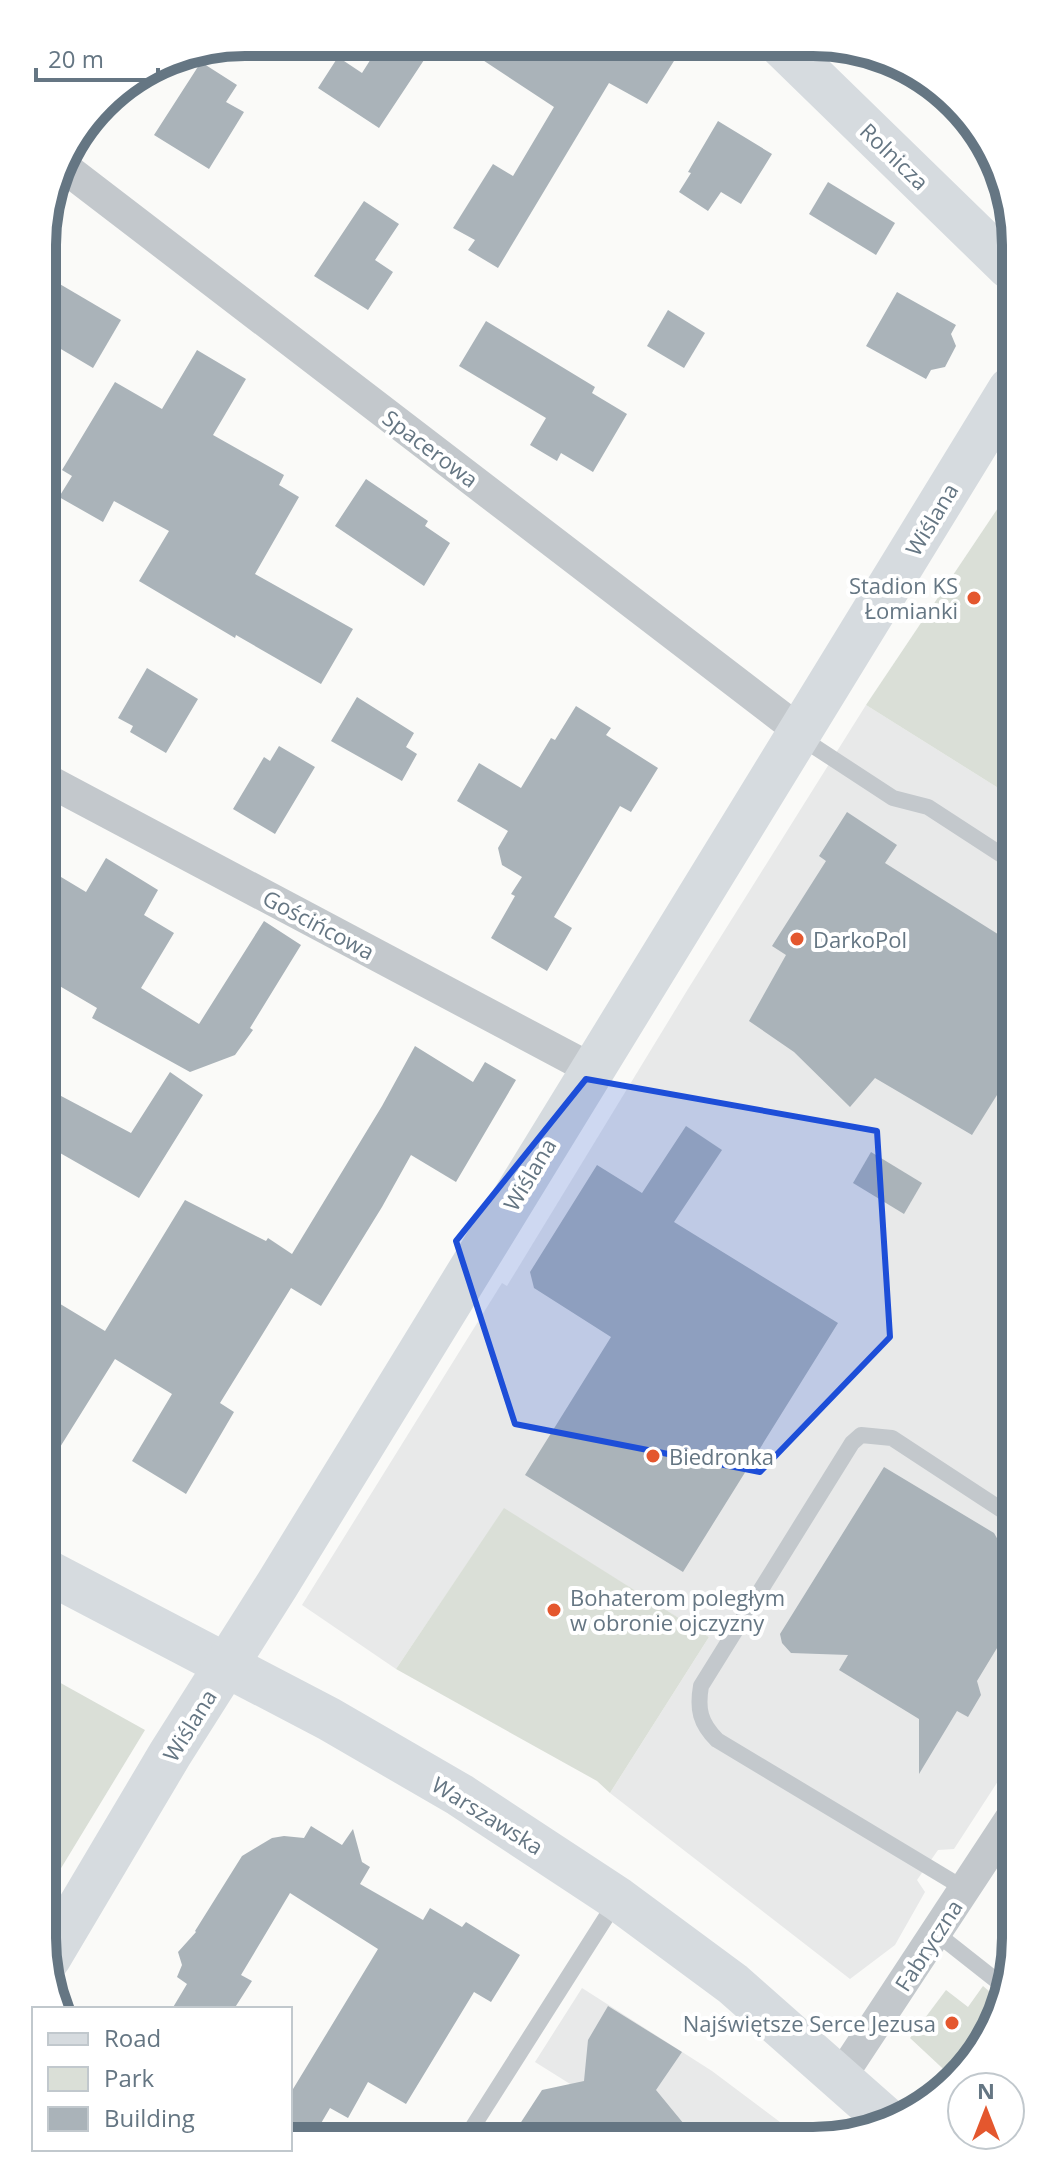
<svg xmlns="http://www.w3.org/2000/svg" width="1058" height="2183" viewBox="0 0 1058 2183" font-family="'Open Sans',sans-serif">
  <rect width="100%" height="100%" fill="#fafaf8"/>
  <!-- built -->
  <g fill="#e8e9e9">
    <path d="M866,705l145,91 4,959 -61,94 -16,1 -21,30 8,12 -30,53 -45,34 -240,-186 99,-156 -205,-128 -108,160 -94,-64 200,-322 5,3 181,-297z"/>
    <path d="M582,1988l130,83 84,63 -169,1 7,-11 -99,-62z"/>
  </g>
  <!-- green -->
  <g fill="#dadfd7">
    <path d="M1010,490l1,306 -145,-91z"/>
    <path d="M504,1508l205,129 -99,156 -13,-12 -201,-112z"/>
    <path d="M48,1676l97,54 -96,158 -1,-104 5,-9 -5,-4z"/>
    <path d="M983,1986l20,17c-5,23 -29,63 -49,76l-44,-41 36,-48 22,17z"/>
  </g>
  <!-- building -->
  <g fill="#aab3b9">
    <path d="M381,43h17l26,17 -45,68 -61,-40 20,-31 24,16z"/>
    <path d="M457,43l227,2 -37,59 -38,-21 -111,185 -30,-18 7,-10 -22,-12 40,-64 20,12 41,-69z"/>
    <path d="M201,62l36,23 -11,17 18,10 -35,57 -55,-34z"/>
    <path d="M718,121l54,33 -31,50 -20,-12 -13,19 -29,-19 12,-19 -3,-1z"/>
    <path d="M828,182l67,41 -19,32 -67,-41z"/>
    <path d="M364,201l35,23 -24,36 18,12 -25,38 -54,-34z"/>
    <path d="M58,283l63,37 -28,48 -49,-29v-34z"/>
    <path d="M897,292l59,33 -5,9 5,12 -11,21 -14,3 -5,9 -60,-33z"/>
    <path d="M668,310l37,23 -21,35 -37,-22z"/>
    <path d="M486,321l109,66 -3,6 35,21 -34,58 -32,-19 -4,8 -27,-16 16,-27 -87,-52z"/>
    <path d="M197,350l49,29 -33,56 71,40 -5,10 20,12 -44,77 98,55 -32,55 -85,-49 -1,3 -96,-57 30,-50 -55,-30 -11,21 -44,-25 13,-21 -10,-6 53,-88 47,27z"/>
    <path d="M366,479l62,42 -3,5 25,17 -26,43 -89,-60z"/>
    <path d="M147,668l51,31 -32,54 -36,-21 3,-6 -15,-8z"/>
    <path d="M357,697l57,36 -8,14 11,7 -15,27 -71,-40z"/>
    <path d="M576,706l35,22 -5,7 52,33 -27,44 -11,-6 -66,111 18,11 -25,43 -56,-33 24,-42 -4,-2 11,-17 -20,-12 -4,-17 10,-17 -51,-30 22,-38 42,25 30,-50 4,2z"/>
    <path d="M279,746l36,21 -40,67 -42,-25 31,-52 6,4z"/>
    <path d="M847,812l50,33 -12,18 127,80v128l-40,64 -97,-57 -25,29 -56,-55 -45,-31 37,-66 -14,-9 54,-85 -7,-5z"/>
    <path d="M106,858l52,32 -14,25 30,18 -33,55 58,36 65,-103 37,24 -51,83 3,2 -18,25 -45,17 -98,-54 5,-10 -51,-30v-110l40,24z"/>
    <path d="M415,1046l58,36 12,-20 31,18 -60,102 -45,-27 -29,52 -61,99 -30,-18 -71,115 14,9 -48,82 -54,-33 40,-67 -57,-35 -68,109v-172l58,35 80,-131 81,41 2,-3 24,16 90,-148z"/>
    <path d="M170,1072l33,23 -64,103 -93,-53v-57l85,45z"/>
    <path d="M686,1126l36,24 -48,72 164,101 -155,249 -158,-97 86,-138 -77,-49 -4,-16 67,-107 45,28z"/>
    <path d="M871,1152l51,31 -18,31 -51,-31z"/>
    <path d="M884,1467l110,66 8,14 12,8v65l-37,61 4,14 -13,22 -11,-6 -38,63v-55l-80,-49 9,-15 -57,-2 -9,-10 -2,-9z"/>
    <path d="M311,1826l31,19 11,-16 9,33 8,5 -10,17 63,36 7,-12 32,19 4,-5 54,33 -29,47 -17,-10 -68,112 -38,-22 -20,36 -18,-10 -17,29h-23v-43l88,-145 -88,-56 -49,82 11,6 -18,28h-62l15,-25 -10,-7 5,-12 -4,-13 18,-20 -1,-1 47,-75 30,-18 12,-2 20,2z"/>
    <path d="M608,2006l74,46 -26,38 37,45 -181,1 30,-46 42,-9 4,-41z"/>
  </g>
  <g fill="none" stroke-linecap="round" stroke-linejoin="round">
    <!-- lane -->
    <g stroke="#c3c8cc" stroke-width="16">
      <path d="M803,734l12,13 78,51 35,9 83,54"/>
      <path d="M965,1889l-248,-149c-17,-17 -20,-31 -16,-54l151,-243 9,-8 31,3 122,80"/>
      <path d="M936,1933l71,56"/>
      <path d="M467,2136l150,-236"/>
    </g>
    <!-- street -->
    <g stroke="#c3c8cc" stroke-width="32">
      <path d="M60,164l741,568"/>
      <path d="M45,779l548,291"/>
      <path d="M840,2078l175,-266"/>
    </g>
    <!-- secondary -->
    <g stroke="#d6dbdf" stroke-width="44">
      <path d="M781,45l228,222"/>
      <path d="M48,1572l281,147 131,76 158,104 115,85 154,136"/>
      <path d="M49,1958l121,-204 107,-169 733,-1196"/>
    </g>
  </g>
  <!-- marked area -->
  <path fill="#1d4ed8" fill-opacity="0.2" stroke="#1d4ed8" stroke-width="6" stroke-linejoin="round" d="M586,1079l291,52 13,206 -130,135 -245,-48 -59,-183z"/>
  <!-- markers -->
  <g fill="#e4572e" stroke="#fff" stroke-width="3">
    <circle cx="974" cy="598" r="8"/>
    <circle cx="797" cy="939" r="8"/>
    <circle cx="653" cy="1456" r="8"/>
    <circle cx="554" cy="1610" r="8"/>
    <circle cx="952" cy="2023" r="8"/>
  </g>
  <g text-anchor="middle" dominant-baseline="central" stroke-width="8" stroke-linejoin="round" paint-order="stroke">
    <!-- street labels -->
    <g font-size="22" fill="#657683" stroke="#fff">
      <text transform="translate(895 156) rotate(44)">Rolnicza</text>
      <text transform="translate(431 448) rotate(37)">Spacerowa</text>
      <text transform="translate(931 519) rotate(-59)">Wiślana</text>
      <text transform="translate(319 924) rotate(28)">Gościńcowa</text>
      <text transform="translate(529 1174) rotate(-59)">Wiślana</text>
      <text transform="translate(189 1725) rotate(-58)">Wiślana</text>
      <text transform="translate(488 1815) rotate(32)">Warszawska</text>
      <text transform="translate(928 1945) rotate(-57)">Fabryczna</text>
    </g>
    <!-- poi labels -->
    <g font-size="22" fill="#657683" stroke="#fff" text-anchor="start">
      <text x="958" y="585" text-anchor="end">Stadion KS<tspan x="958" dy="25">Łomianki</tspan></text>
      <text x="813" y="939">DarkoPol</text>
      <text x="669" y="1456">Biedronka</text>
      <text x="570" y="1597">Bohaterom poległym<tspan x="570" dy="25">w obronie ojczyzny</tspan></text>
      <text x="936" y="2023" text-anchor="end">Najświętsze Serce Jezusa</text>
    </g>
  </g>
  <!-- crop -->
  <path d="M0 0H1058V2183H0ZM245 56H813A189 189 0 0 1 1002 245V1938A189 189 0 0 1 813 2127H245A189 189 0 0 1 56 1938V245A189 189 0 0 1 245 56Z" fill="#fff" fill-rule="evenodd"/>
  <path fill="none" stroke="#657683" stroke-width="10" d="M245 56H813A189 189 0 0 1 1002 245V1938A189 189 0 0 1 813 2127H245A189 189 0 0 1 56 1938V245A189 189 0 0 1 245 56Z"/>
  <!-- legend -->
  <rect x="32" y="2007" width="260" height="144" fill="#ffffff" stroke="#c1c8cd" stroke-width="2"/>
  <rect x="48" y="2033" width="40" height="12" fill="#d6dbdf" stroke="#c1c8cd" stroke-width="2"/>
  <text x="104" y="2047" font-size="24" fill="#657683">Road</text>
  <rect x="48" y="2067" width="40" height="24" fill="#dadfd7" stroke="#c1c8cd" stroke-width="2"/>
  <text x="104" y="2087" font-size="24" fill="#657683">Park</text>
  <rect x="48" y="2107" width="40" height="24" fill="#aab3b9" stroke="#c1c8cd" stroke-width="2"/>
  <text x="104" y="2127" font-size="24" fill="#657683">Building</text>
  <!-- north arrow -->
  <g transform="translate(986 2111)"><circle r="38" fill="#ffffff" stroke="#c1c8cd" stroke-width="2"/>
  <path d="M0-6L14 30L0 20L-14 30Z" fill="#e4572e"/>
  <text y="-12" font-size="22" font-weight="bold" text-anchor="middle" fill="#657683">N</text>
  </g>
  <!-- scale -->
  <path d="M36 68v12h122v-12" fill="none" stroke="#657683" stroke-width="4"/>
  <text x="48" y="68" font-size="24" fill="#657683" stroke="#ffffff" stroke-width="6" paint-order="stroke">20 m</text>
</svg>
